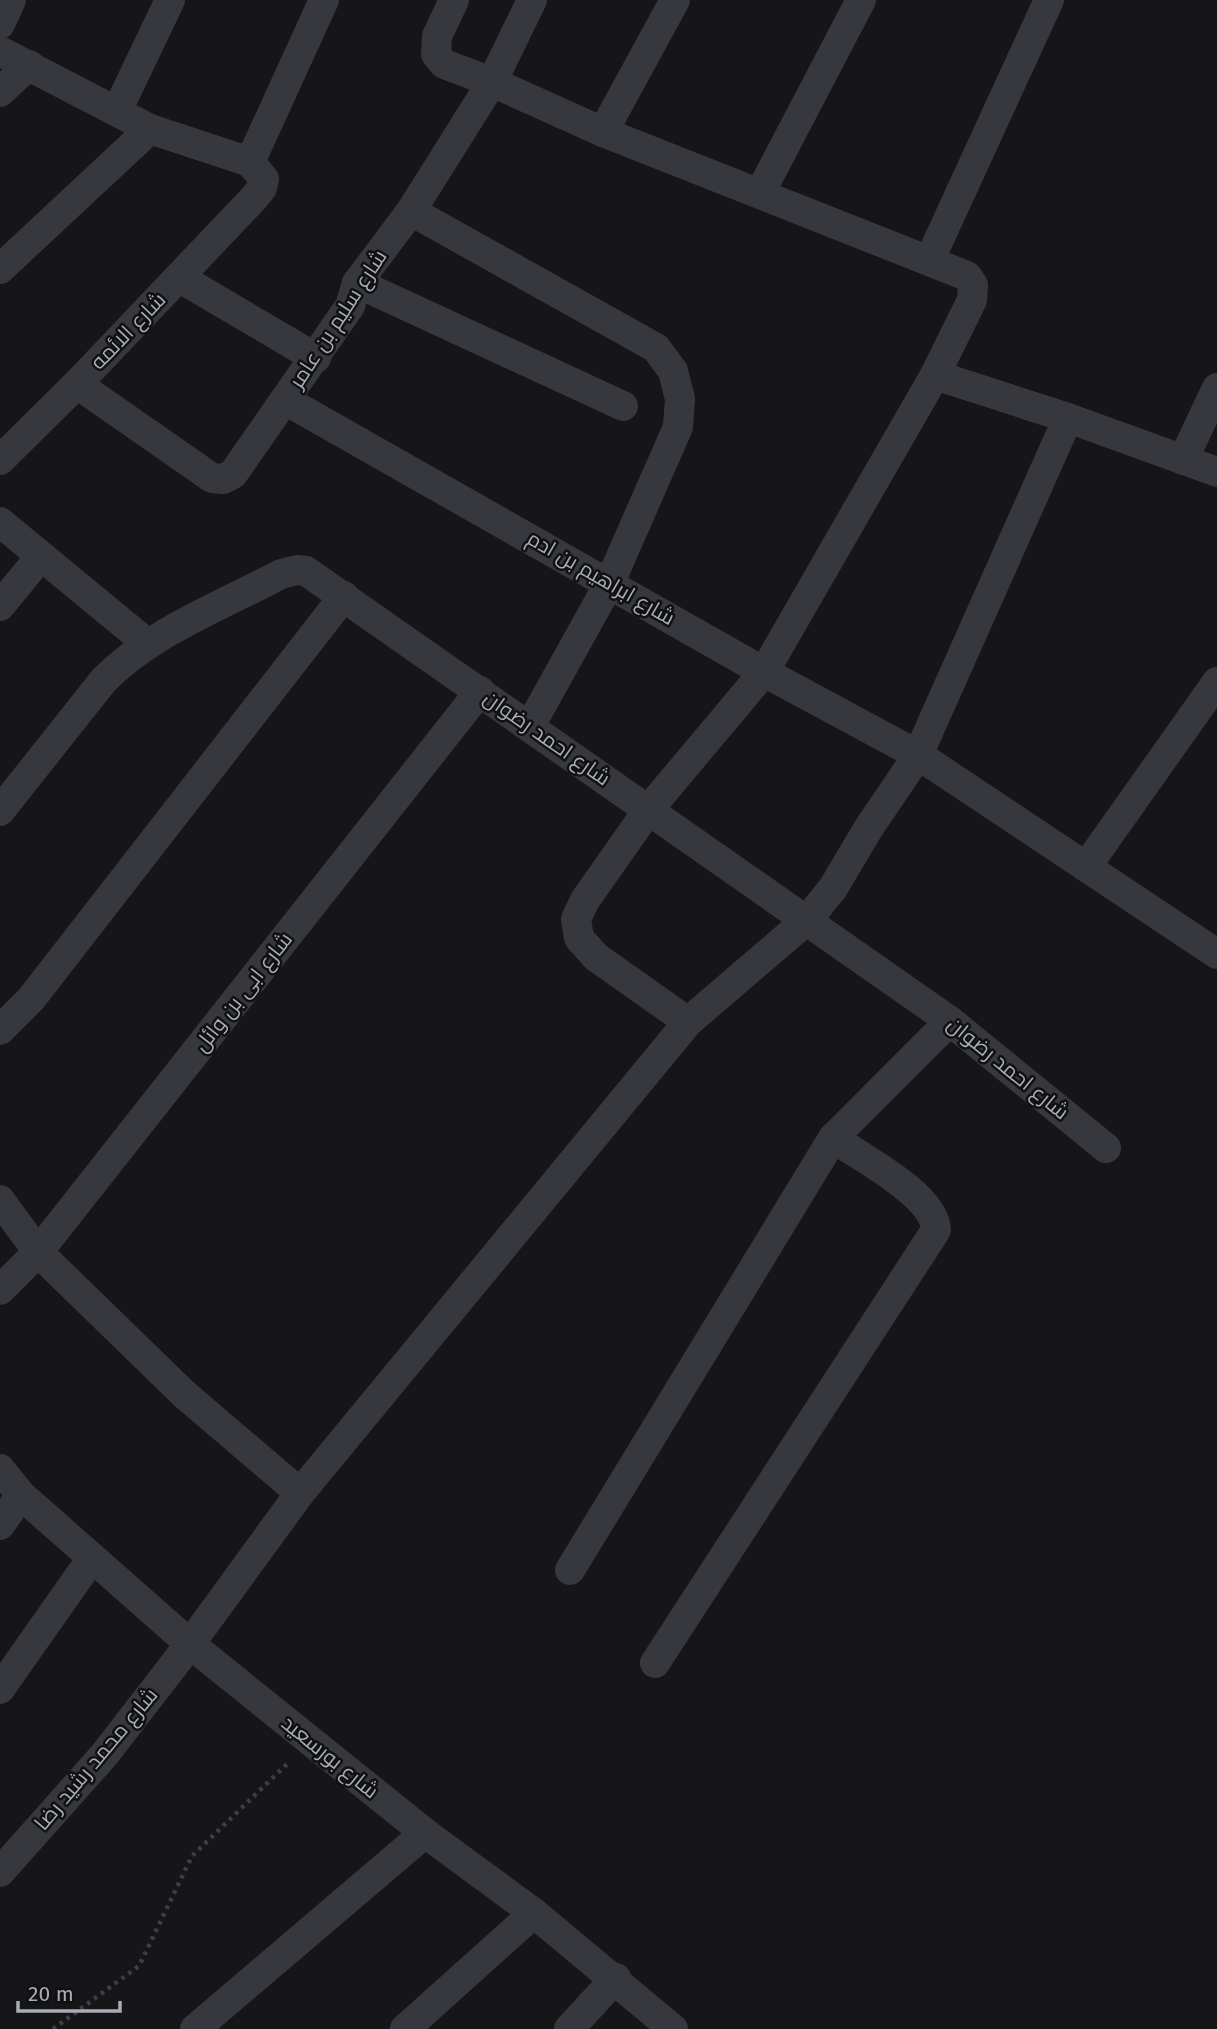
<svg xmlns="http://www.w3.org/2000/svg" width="1217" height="2029" viewBox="0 0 1217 2029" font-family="'Fira Sans',Cairo,sans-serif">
  <rect width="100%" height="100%" fill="#161618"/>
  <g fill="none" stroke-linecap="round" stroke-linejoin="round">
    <!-- path -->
    <path stroke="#3d3f44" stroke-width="4.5" stroke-dasharray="3.5 5" stroke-linecap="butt" d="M53,2029l86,-63 53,-110 95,-92"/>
    <!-- minor -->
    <g stroke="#37383d" stroke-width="30">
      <path d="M454,0l-17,36 -1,18 8,10 48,18 111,50 364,144 6,9 -1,15 -37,75"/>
      <path d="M0,24l11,-24"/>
      <path d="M0,51l150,78 100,33 14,17 -2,9 -9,11 -176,185 -77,76"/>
      <path d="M0,92l29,-27"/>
      <path d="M117,111l53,-111"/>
      <path d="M603,132l72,-132"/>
      <path d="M250,162l74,-162"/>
      <path d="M760,193l101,-193"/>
      <path d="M411,211l245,137 17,23 7,28 -2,28 -68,155 -80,144"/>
      <path d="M930,259l119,-259"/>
      <path d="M0,269l150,-140"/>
      <path d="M180,278l136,80"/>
      <path d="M357,283l266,123"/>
      <path d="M77,384l135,94 11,1 10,-5 117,-168 7,-23 54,-72 81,-129 40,-82"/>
      <path d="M1068,418l-150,337 299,199"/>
      <path d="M1183,460l34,-72"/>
      <path d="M0,522l148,122"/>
      <path d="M0,606l41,-50"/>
      <path d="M0,811l103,-130c48,-49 118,-75 178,-107l16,-4 9,1 644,450 156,127"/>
      <path d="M1086,867l131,-185"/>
      <path d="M688,1022l-92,-65 -17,-19 -3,-19 9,-19 64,-91 115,-137 171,-297 133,43 149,54"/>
      <path d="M0,1030l31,-31 313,-403"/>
      <path d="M0,1200l38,52 146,142 116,99"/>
      <path d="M0,1290l38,-38 442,-561"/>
      <path d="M0,1469l21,26 169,149 235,189 109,80 139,116"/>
      <path d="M0,1525l21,-30"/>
      <path d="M570,1570l263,-432 117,-117"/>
      <path d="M655,1663l281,-433c-1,-35 -76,-73 -103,-92"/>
      <path d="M0,1689l92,-131"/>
      <path d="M0,1872l105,-118 85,-110 110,-151 388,-471 120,-103 25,-31 35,-59 50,-74 -154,-83 -479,-272"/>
      <path d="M195,2029l230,-196"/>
      <path d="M405,2029l129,-116"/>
      <path d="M569,2029l47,-51"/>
    </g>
  </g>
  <g text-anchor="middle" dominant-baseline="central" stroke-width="5" stroke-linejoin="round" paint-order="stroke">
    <!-- street labels -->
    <g font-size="21" fill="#a8adb8" stroke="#111113">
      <text transform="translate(338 319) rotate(-57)">شارع سليم بن عامر</text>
      <text transform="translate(128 331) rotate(-46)">شارع الائمه</text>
      <text transform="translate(601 578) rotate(30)">شارع ابراهيم بن ادم</text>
      <text transform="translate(547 738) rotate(35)">شارع احمد رضوان</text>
      <text transform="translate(243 992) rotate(-52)">شارع ابى بن وائل</text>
      <text transform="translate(1008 1068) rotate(39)">شارع احمد رضوان</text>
      <text transform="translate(330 1757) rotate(39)">شارع بورسعيد</text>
      <text transform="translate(96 1759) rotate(-50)">شارع محمد رشيد رضا</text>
    </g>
  </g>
  <!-- scale -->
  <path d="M18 2001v10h102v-10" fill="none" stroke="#a8adb8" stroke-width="3.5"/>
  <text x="28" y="2001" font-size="21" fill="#a8adb8" stroke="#111113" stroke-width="5" paint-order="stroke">20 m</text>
</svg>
